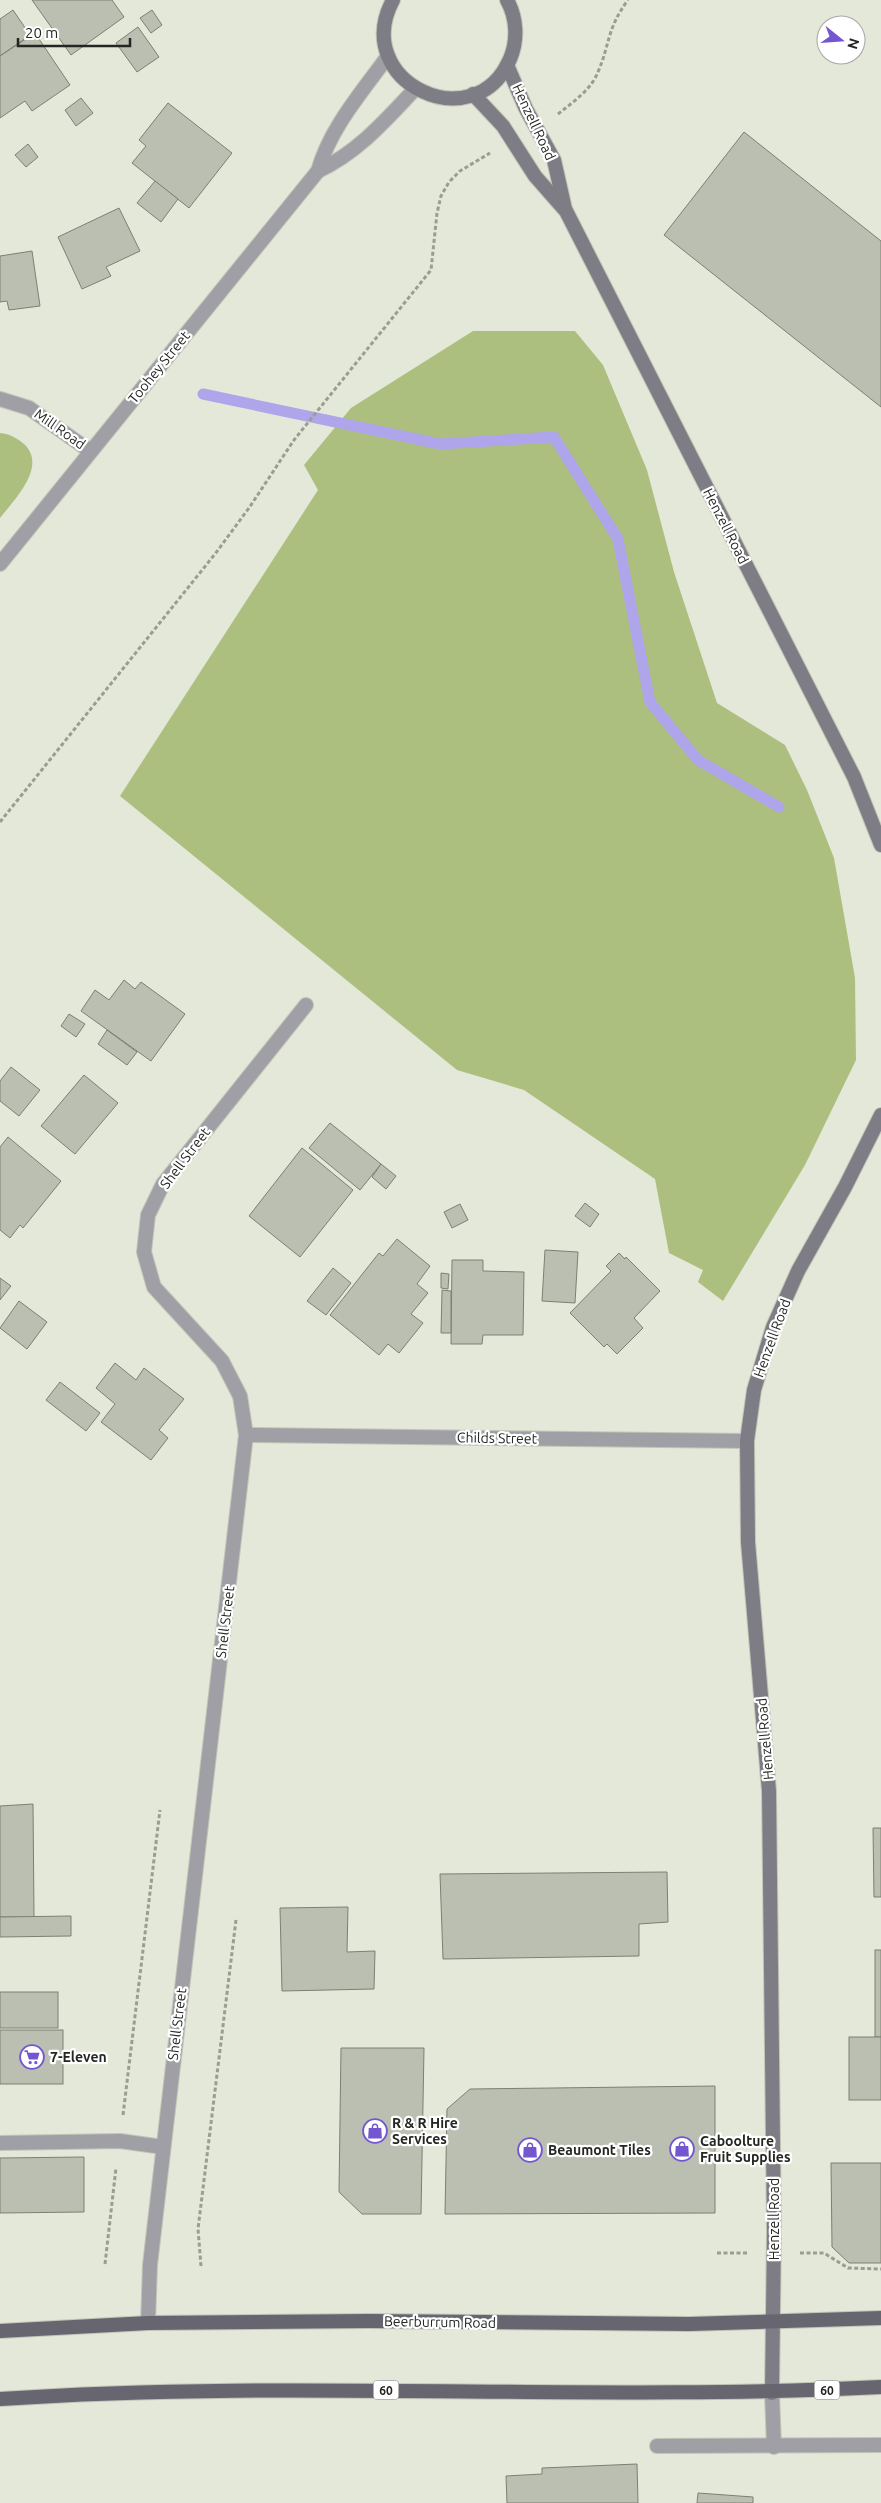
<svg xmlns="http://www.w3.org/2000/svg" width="881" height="2503" viewBox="0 0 881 2503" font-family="Ubuntu,sans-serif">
  <rect width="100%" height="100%" fill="#e3e8d9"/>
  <!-- green -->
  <g fill="#adbf7f">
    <path d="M473,331h102l28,34 44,105 27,102 43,131 68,42 22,45 27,68 21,120 1,82 -51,105 -82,136 -25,-19 5,-12 -34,-17 -14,-74 -131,-89 -67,-20 -337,-274 198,-306 -14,-25 47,-57z"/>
    <path d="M0,433c10,1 17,5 24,11 24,22 -10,56 -24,74z"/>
  </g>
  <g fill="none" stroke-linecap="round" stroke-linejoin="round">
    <!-- stream -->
    <path stroke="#aea5ea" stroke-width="11" d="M203,394l237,50 114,-7 64,102 32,163 48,58 81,47"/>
  </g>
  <!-- building -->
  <g fill="#babfb1" stroke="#7c8073">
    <path d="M32,0h80l12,17 -53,38z"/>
    <path d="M13,10l17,25 -30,21v-37z"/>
    <path d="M152,10l10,15 -11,8 -11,-15z"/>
    <path d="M138,27l21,30 -22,15 -21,-29z"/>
    <path d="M35,33l35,52 -38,26 -7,-10 -25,17v-62z"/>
    <path d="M81,98l12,15 -17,13 -11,-16z"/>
    <path d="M168,103l64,50 -43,55 -57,-45 14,-17 -7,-6z"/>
    <path d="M744,132l137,109v166l-217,-172z"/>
    <path d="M28,144l10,13 -12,10 -11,-12z"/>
    <path d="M155,181l23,18 -17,23 -24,-19z"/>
    <path d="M119,208l21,43 -34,16 5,9 -29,13 -24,-52z"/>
    <path d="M32,251l8,55 -31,4 -2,-9 -7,1v-46z"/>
    <path d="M124,980l11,9 6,-7 44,32 -34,47 -70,-50 14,-21 14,10z"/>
    <path d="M69,1014l16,10 -9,13 -15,-11z"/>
    <path d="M107,1030l30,22 -10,13 -29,-21z"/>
    <path d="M11,1067l29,23 -21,26 -19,-15v-20z"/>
    <path d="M84,1075l34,28 -43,51 -34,-28z"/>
    <path d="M330,1123l51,41 -21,26 -51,-42z"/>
    <path d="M8,1137l53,44 -38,47 -3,-3 -10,13 -10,-8v-83z"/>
    <path d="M302,1148l51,42 -53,67 -51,-41z"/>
    <path d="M381,1164l15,12 -10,13 -14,-12z"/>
    <path d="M585,1203l14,11 -9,13 -15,-11z"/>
    <path d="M460,1204l8,16 -16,8 -8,-16z"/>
    <path d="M397,1239l33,27 -13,18 11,9 -17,21 12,9 -24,30 -11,-9 -9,11 -49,-40 49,-62 4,3z"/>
    <path d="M545,1250l33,2 -3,51 -33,-2z"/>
    <path d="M619,1253l6,6 1,-2 34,34 -26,27 9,10 -26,26 -10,-10 -3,3 -34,-34 41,-42 -5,-5z"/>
    <path d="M452,1260h31v11l41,1 -1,63h-40l-1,9h-31z"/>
    <path d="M333,1268l18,15 -25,32 -19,-14z"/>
    <path d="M441,1273l8,1 -1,15 -7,-1z"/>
    <path d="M0,1278l11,8 -11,14z"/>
    <path d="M442,1290l9,1v42h-10z"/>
    <path d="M19,1301l28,21 -20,27 -27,-21z"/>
    <path d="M115,1363l21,17 8,-12 40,31 -25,31 9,8 -17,22 -50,-38 14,-18 -19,-16z"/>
    <path d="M60,1382l40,31 -14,18 -40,-31z"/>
    <path d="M33,1804l1,113h-34v-111z"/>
    <path d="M873,1828h8v69h-7z"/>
    <path d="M667,1872l1,50 -29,2v32l-196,3 -3,-85z"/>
    <path d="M348,1907l-1,45 28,-1 -1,38 -92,2 -2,-83z"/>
    <path d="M71,1916v20l-71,1v-20z"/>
    <rect x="875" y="1950" width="6" height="87"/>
    <rect x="0" y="1992" width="58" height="36"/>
    <rect x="0" y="2030" width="63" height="54"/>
    <rect x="849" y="2037" width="32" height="63"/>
    <path d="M341,2048h83l-3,166h-59l-23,-22z"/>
    <path d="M715,2086v127l-270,1 2,-105 23,-20z"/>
    <path d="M84,2157v55l-84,1v-55z"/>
    <path d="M831,2163h50v100h-32l-17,-16z"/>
    <path d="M637,2464l1,39h-131l-1,-27 36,-2v-6z"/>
    <path d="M698,2493l55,4v6h-56z"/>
  </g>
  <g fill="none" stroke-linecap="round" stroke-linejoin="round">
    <!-- service casing -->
    <g stroke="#c1c5b8" stroke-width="16">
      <g id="service">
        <path d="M0,2143l120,-2 43,6"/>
        <path d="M772,2393l2,54"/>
        <path d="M657,2446l224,-1"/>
      </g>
    </g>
    <!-- minor casing -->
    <g stroke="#c1c5b8" stroke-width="16">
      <g id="minor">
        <path d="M0,399l29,9 61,43"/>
        <path d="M246,1435l501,6"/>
        <path d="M148,2323l2,-58 96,-830 -6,-39 -18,-35 -68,-74 -10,-35 4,-37 15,-31 143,-179"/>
      </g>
    </g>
    <!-- tertiary casing -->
    <g stroke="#c1c5b8" stroke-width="16">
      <g id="tertiary">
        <path d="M318,171c40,-19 67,-50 97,-82"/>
        <path d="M0,564l318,-393c12,-43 44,-79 70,-115"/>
      </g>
    </g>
    <!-- secondary casing -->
    <g stroke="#c1c5b8" stroke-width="16">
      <g id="secondary">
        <path d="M393,0c-44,82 82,141 117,59 8,-19 7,-41 -3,-59"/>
        <path d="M507,65l19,44 28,51 11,49 289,568 27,68"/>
        <path d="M473,94l30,32 32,50 29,33"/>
        <path d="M772,2393l2,-162 -5,-440 -21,-249 -1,-101 7,-51 19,-63 25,-56 47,-84 36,-72"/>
      </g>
    </g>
    <!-- primary casing -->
    <g stroke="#c1c5b8" stroke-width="16">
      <g id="primary">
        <path d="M0,2331l148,-8 221,-2 320,3 192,-6"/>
        <path d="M0,2399c293,-20 588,3 881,-12"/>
      </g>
    </g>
    <!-- path -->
    <g stroke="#999d92" stroke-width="3" stroke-dasharray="4 2.5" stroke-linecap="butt">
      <path d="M558,114c15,-12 33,-24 40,-42 12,-28 9,-44 30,-72"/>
      <path d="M0,822l215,-268 34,-46 45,-68 137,-170 6,-57 4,-17 8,-14 11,-11 30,-18"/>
      <path d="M123,2115l37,-305"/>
      <path d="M717,2253h32"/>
      <path d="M800,2253h24l24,15 33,1"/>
      <path d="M105,2264l11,-96"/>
      <path d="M201,2266l-3,-37 38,-309"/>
    </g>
    <!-- service -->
    <use href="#service" stroke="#a09fa5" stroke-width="14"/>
    <!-- minor -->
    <use href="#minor" stroke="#a09fa5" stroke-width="14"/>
    <!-- tertiary -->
    <use href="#tertiary" stroke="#a09fa5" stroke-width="14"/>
    <!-- secondary -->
    <use href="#secondary" stroke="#7e7d86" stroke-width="14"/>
    <!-- primary -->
    <use href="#primary" stroke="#666570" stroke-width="14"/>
  </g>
  <!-- icons -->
  <defs>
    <g id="supermarket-ring" transform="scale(1.25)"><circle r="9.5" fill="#fff" stroke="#7356d0" stroke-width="1.5"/><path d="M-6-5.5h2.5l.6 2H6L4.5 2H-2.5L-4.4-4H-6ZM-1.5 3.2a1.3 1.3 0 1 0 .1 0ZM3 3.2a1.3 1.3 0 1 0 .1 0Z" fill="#7356d0"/></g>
    <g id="shop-ring" transform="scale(1.25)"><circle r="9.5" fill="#fff" stroke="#7356d0" stroke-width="1.5"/><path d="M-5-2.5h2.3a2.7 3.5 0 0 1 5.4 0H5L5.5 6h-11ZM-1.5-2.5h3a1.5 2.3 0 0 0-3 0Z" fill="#7356d0"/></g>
  </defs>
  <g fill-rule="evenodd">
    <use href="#supermarket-ring" x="32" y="2057"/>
    <use href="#shop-ring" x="375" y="2131"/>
    <use href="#shop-ring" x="682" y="2149"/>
    <use href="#shop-ring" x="530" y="2150"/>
  </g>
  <g text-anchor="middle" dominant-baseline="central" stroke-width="4.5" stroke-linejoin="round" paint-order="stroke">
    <!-- shield labels -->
    <g fill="#fff" stroke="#666764" stroke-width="1">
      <rect x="373.5" y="2380.5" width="25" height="19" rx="4"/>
      <rect x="814.5" y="2380.5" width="25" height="19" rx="4"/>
    </g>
    <g font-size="12" font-weight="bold" fill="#242621">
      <text x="386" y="2390">60</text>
      <text x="827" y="2390">60</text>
    </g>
    <!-- street labels -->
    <g font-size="14" fill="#242621" stroke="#fff">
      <text transform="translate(534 122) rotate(65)">Henzell Road</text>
      <text transform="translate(159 367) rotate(-51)">Toohey Street</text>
      <text transform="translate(60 429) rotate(35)">Mill Road</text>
      <text transform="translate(726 526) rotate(63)">Henzell Road</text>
      <text transform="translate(185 1158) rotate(-53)">Shell Street</text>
      <text transform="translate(772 1338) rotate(-70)">Henzell Road</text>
      <text transform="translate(497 1438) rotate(1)">Childs Street</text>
      <text transform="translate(225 1622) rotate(-83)">Shell Street</text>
      <text transform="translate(765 1739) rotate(-95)">Henzell Road</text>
      <text transform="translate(177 2024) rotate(-83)">Shell Street</text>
      <text transform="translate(774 2219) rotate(-90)">Henzell Road</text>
      <text transform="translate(440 2322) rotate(1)">Beerburrum Road</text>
    </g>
    <!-- poi labels -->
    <g font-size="14" font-weight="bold" fill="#242621" stroke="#fff" text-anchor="start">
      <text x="50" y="2057">7-Eleven</text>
      <text x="392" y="2123">R &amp; R Hire<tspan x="392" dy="16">Services</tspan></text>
      <text x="700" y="2141">Caboolture<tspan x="700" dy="16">Fruit Supplies</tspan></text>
      <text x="548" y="2150">Beaumont Tiles</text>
    </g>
  </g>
  <!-- north arrow -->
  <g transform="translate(841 40) rotate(107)"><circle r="24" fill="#ffffff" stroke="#a7a8a6"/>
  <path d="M0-4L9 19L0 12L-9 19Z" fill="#7356d0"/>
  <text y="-8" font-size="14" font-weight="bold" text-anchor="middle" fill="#242621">N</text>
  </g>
  <!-- scale -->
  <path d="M18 38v8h112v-8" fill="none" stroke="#242621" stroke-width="2.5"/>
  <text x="25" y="38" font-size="15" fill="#242621" stroke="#ffffff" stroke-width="4" paint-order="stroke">20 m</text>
</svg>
